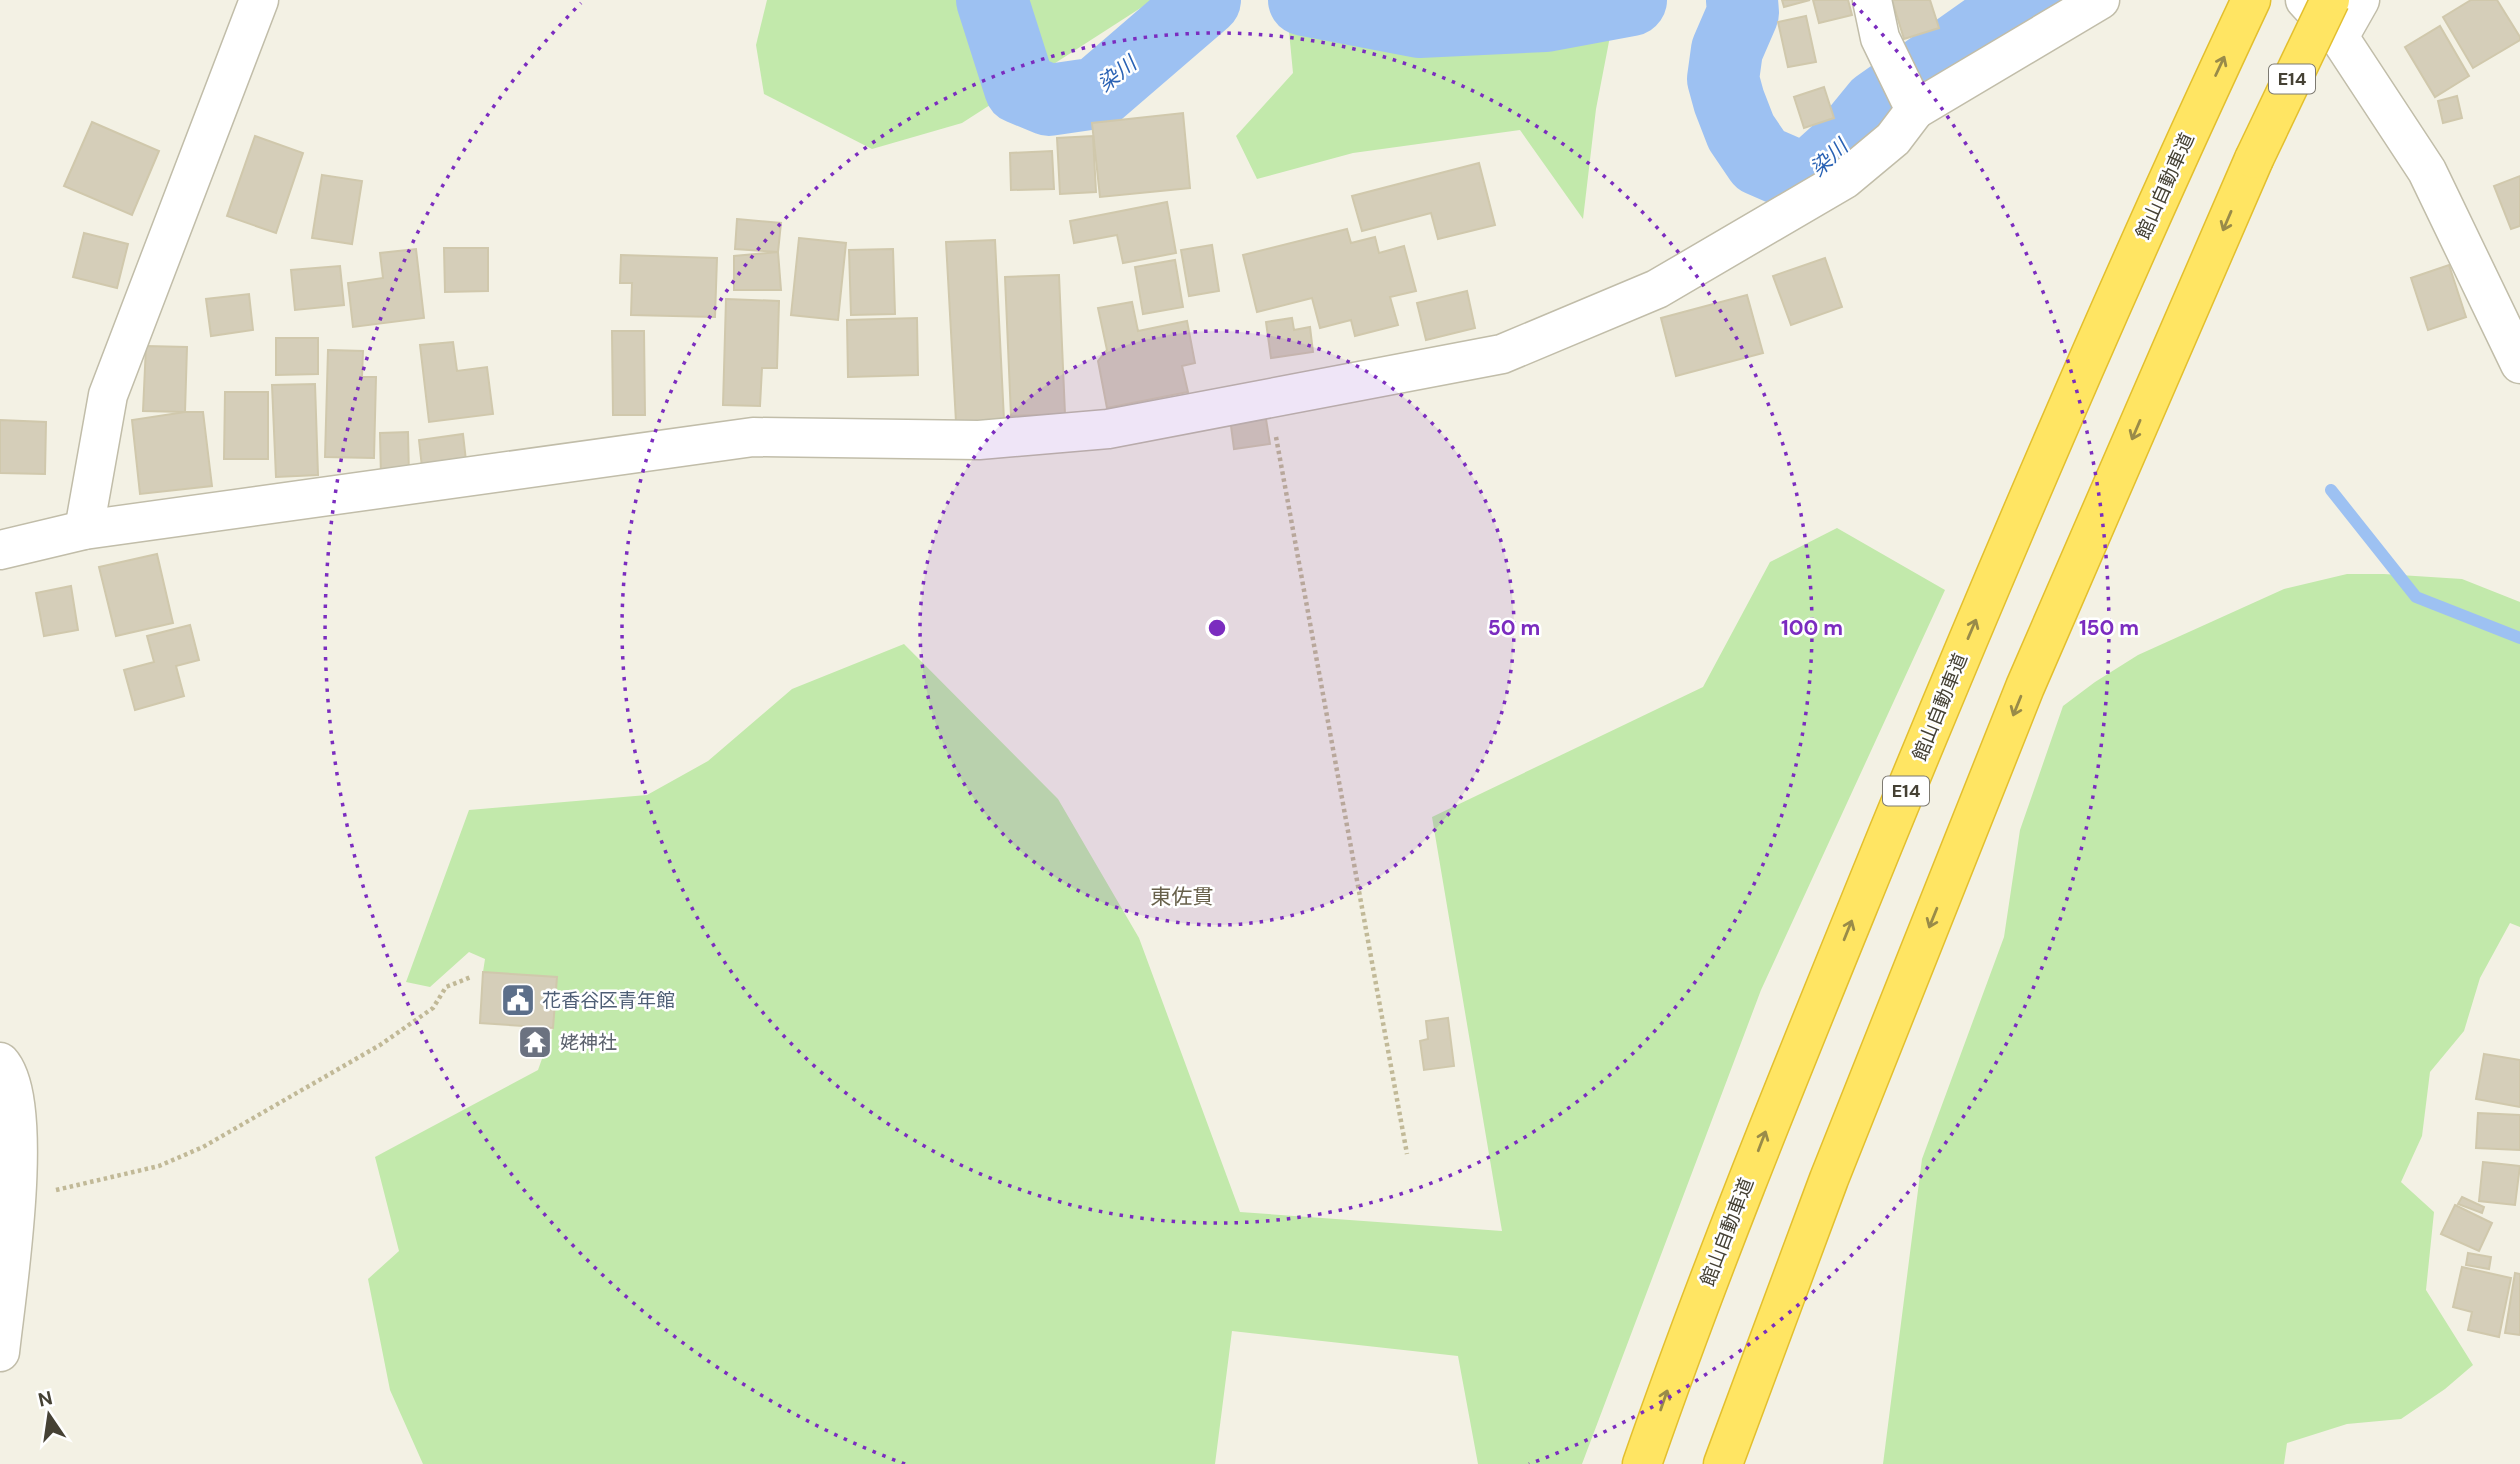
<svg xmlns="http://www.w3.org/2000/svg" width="2520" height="1464" viewBox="0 0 2520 1464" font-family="'DM Sans','Noto Sans JP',sans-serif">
  <rect width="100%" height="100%" fill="#f3f1e4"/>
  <!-- green -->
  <g fill="#c2e9ab">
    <path d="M767,0h386l-191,123 -90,26 -108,-55 -8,-49z"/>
    <path d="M1286,0h331l-21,109 -13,110 -63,-89 -167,23 -96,26 -21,-43 57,-63z"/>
    <path d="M1837,528l108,62 -184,400 -179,474h-104l-20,-108 -226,-25 -17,133h-792l-33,-74 -22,-111 31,-28 -24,-94 163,-87 15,-42 4,-51 -74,-5 2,-13 -16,-7 -39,35 -24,-5 63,-172 178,-15 61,-34 84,-72 112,-45 154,155 81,139 101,274 262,19 -70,-414 271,-130 67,-125z"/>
    <path d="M2347,574h37l78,5 58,23v325l-10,-4 -30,55 -16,53 -34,41 -8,64 -21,46 33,30 -8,78 47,75 -28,24 -44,30 -54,5 -60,19 -3,21h-401l39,-305 82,-222 16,-107 43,-124 32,-24 43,-27 146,-66z"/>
  </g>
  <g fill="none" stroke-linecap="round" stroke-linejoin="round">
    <!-- stream -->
    <path stroke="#9dc1f2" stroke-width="12" d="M2331,490l85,107 104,41"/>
    <!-- river -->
    <g stroke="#9dc1f2" stroke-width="72">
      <path d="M992,0l28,88 29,12 48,-7 108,-93"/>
      <path d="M1304,0l115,22 126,-6 86,-16"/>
      <path d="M1742,0l1,13 -16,37 -4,29 6,22 12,31 19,28 46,20 40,-36 31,-38 150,-106"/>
    </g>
  </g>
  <!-- building -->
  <g fill="#d5ceb9" stroke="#d0c8ac" stroke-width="2">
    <path d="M1782,0h28l-26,7z"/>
    <path d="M1813,0h35l4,15 -33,8z"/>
    <path d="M1892,0h38l9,28 -35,11z"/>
    <path d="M2471,0h26l23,37v3l-47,28 -30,-51z"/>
    <path d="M1806,16l10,46 -28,5 -10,-45z"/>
    <path d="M2440,26l29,50 -34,21 -30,-50z"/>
    <path d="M1824,87l10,31 -30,10 -10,-31z"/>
    <path d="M2457,96l5,22 -19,5 -5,-22z"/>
    <path d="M1183,113l7,75 -90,9 -8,-74z"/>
    <path d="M92,122l67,29 -27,64 -68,-29z"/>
    <path d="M255,136l48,17 -27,80 -49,-17z"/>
    <path d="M1093,136l3,56 -36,2 -3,-56z"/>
    <path d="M1052,151l2,38 -43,1 -1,-37z"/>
    <path d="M1479,163l16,62 -57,14 -7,-26 -69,18 -10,-35z"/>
    <path d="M322,175l40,6 -10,63 -40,-6z"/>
    <path d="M2520,176v50l-9,3 -17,-43z"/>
    <path d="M1167,202l9,51 -53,10 -6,-28 -43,8 -4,-22z"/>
    <path d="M737,219l44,4 -3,29 -43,-3z"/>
    <path d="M1347,229l4,14 24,-6 4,16 25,-7 12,45 -26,6 8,28 -43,11 -4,-16 -31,8 -8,-30 -55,14 -14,-57z"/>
    <path d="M84,233l44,11 -11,44 -44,-11z"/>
    <path d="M799,238l47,5 -8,77 -47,-5z"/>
    <path d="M995,240l9,180 -48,2 -10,-180z"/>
    <path d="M1212,245l7,46 -30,5 -8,-46z"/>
    <path d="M444,248h44v43l-43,1z"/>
    <path d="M416,249l8,69 -71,9 -5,-44 35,-5 -3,-25z"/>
    <path d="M893,249l2,65 -44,1 -2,-65z"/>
    <path d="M778,252l3,38h-47v-34z"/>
    <path d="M621,255l96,3 -2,59 -84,-2 1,-32h-12z"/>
    <path d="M1825,258l17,49 -51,18 -18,-49z"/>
    <path d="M1175,260l8,47 -40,7 -8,-47z"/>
    <path d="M2449,265l17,52 -38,13 -17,-52z"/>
    <path d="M340,266l4,39 -49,5 -4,-40z"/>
    <path d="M1059,275l6,139 -54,2 -6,-139z"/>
    <path d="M1467,291l8,37 -49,12 -9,-37z"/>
    <path d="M249,294l4,36 -42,6 -5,-37z"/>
    <path d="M1747,295l16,58 -87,23 -15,-58z"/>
    <path d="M726,299l53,2 -2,67h-15l-2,38 -37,-1z"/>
    <path d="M1132,302l6,29 49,-10 8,42 -13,3 6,26 -81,16 -9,-47 9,-11 -9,-42z"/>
    <path d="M917,318l1,57 -70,2 -1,-57z"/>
    <path d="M1292,318l2,12 16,-3 3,25 -42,6 -5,-36z"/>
    <path d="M612,331h32l1,84h-32z"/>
    <path d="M276,338h42v36l-42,1z"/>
    <path d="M453,342l4,29 30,-4 6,47 -64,8 -9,-77z"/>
    <path d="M146,346l41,1 -2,65 -42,-1z"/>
    <path d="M328,350l35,1 -1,26h14l-2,81 -49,-1z"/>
    <path d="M315,384l3,91 -42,2 -4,-92z"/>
    <path d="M225,392h43v67h-44z"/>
    <path d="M185,412h18l9,74 -72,8 -8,-74z"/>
    <path d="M1265,413l5,31 -36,5 -4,-31z"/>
    <path d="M0,420l46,2 -1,52 -45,-1z"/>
    <path d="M408,432l1,44 -28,1 -1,-44z"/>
    <path d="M463,434l3,27 -44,6 -3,-27z"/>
    <path d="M157,554l16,69 -57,13 -17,-69z"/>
    <path d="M71,586l7,44 -34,6 -8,-43z"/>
    <path d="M190,625l9,35 -23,6 8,30 -49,14 -11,-40 30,-8 -7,-26z"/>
    <path d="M483,972l74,5 -4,51 -73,-5z"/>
    <path d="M1448,1018l6,48 -30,4 -4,-29 8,-2 -2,-18z"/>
    <path d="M529,1036l14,1 -1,11h-14z"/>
    <path d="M2484,1054l36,6v47l-44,-8z"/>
    <path d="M2478,1113l42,2v35l-44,-2z"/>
    <path d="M2483,1162l37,4 -5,39 -36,-4z"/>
    <path d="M2462,1197l22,10 -2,6 -24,-9z"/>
    <path d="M2455,1205l37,18 -13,28 -38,-17z"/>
    <path d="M2468,1253l23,4 -2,12 -23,-4z"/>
    <path d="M2462,1267l49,11 -12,59 -31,-7 4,-18 -19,-5z"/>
    <path d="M2515,1273l5,1v61l-15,-2z"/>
  </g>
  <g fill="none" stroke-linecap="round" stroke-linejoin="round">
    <!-- minor casing -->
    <g stroke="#c1bda9" stroke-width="41">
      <g id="minor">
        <path d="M2305,0l34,37 88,134 93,193"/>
        <path d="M2339,37l21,-37"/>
        <path d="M1915,110l185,-110"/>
        <path d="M84,530l24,-135 151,-395"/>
        <path d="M0,550l84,-20 669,-93 226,3 129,-11 394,-75 155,-65 188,-110 48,-40 22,-29 -35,-72 -8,-38"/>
        <path d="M0,1062c37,40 6,233 0,290"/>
      </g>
    </g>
    <!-- highway casing -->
    <g stroke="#e3bf2e" stroke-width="41">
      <g id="highway">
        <path d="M1642,1464c74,-213 161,-422 246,-631 115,-280 234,-559 363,-833"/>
        <path d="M1723,1464l106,-285 196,-492 229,-528"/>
      </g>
    </g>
    <!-- path -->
    <g stroke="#c1b997" stroke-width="4.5" stroke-dasharray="3.5 3.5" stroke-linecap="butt">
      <path d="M1276,437l131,717"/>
      <path d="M56,1190l103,-24 44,-19 177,-102 53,-37 13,-21 25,-10"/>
    </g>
    <!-- minor -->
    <use href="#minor" stroke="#fff" stroke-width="38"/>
    <!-- highway -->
    <use href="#highway" stroke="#ffe563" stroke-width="38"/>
    <!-- highway-bridge casing -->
    <g stroke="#e3bf2e" stroke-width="41" stroke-linecap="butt">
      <path id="highway-bridge" d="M2254,159l76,-159"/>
    </g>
    <!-- highway-bridge -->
    <use href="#highway-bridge" stroke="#ffe563" stroke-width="38"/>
  </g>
  <!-- one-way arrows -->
  <defs><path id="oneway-shaft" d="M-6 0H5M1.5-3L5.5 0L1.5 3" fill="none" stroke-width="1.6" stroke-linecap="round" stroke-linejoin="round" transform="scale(1.75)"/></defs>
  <g stroke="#998b49">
    <use href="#oneway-shaft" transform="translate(2220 66) rotate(-65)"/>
    <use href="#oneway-shaft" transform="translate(2227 221) rotate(113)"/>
    <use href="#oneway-shaft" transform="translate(2136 430) rotate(113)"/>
    <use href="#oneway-shaft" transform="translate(1972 629) rotate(-67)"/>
    <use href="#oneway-shaft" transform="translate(2017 706) rotate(112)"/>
    <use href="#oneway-shaft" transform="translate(1933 918) rotate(112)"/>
    <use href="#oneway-shaft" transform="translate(1848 930) rotate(-68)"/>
    <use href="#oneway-shaft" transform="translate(1762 1141) rotate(-69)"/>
    <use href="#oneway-shaft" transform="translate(1664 1400) rotate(-71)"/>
  </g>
  <!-- distance rings -->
  <circle cx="1217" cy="628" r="297" fill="#7b2cbf" fill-opacity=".12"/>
  <g fill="none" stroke="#7b2cbf" stroke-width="3.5" stroke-dasharray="3.5 7">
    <circle cx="1217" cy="628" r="297"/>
    <circle cx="1217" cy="628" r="595"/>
    <path d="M905 1464A892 892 0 0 1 581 3M1853 3A892 892 0 0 1 1529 1464"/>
  </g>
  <!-- icons -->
  <defs>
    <g id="civic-square" transform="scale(1.75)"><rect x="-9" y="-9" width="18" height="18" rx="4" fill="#5c6f8a" stroke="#fff"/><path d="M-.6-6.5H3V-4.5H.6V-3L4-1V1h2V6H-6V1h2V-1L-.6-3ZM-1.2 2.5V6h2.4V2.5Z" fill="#fff"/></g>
    <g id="temple-square" transform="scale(1.75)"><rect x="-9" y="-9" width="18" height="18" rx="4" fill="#6b7280" stroke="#fff"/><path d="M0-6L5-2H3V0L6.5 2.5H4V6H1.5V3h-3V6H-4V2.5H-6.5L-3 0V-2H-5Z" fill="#fff"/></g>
  </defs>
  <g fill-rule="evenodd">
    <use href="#civic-square" x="518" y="1000"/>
    <use href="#temple-square" x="535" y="1042"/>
  </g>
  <g text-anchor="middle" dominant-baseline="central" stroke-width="5" stroke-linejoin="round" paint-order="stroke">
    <!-- shield labels -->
    <g fill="#fff" stroke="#7d7a71" stroke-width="2">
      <rect x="2269" y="64.5" width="46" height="29" rx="5"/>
      <rect x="1883" y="776.5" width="46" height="29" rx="5"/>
    </g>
    <g font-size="18" font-weight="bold" fill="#454134">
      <text x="2292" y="79">E14</text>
      <text x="1906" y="791">E14</text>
    </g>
    <!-- street labels -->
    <g font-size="19" fill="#454134" stroke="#fff">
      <text transform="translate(2165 186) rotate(-66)">館山自動車道</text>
      <text transform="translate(1940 707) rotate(-68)">館山自動車道</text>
      <text transform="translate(1727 1232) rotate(-69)">館山自動車道</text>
    </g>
    <!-- service labels -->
    <g font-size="19" fill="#4e5e75" stroke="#fff" text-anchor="start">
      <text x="542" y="1000">花香谷区青年館</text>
    </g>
    <!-- worship labels -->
    <g font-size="19" fill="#5b616d" stroke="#fff" text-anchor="start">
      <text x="560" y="1042">姥神社</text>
    </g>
    <!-- water labels -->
    <g font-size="21" font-style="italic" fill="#2a62b4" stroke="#fff">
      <text transform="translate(1117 74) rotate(-38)">染川</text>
      <text transform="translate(1829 158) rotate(-43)">染川</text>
    </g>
    <!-- neighbourhood labels -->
    <g font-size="21" fill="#68614b" stroke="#fff">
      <text x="1182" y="897">東佐貫</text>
    </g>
  </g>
  <circle cx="1217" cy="628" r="10" fill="#7b2cbf" stroke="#fff" stroke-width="3.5"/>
  <g font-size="21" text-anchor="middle" font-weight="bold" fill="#7b2cbf" stroke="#fff" stroke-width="5" stroke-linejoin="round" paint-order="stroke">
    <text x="1514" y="635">50 m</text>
    <text x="1812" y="635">100 m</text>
    <text x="2109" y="635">150 m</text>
  </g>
  <!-- north arrow -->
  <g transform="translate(49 1415) rotate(347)" stroke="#ffffff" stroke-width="5" paint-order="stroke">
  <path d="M0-5L12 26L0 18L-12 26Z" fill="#454134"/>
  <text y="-10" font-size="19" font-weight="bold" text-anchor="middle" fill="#454134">N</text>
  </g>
</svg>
